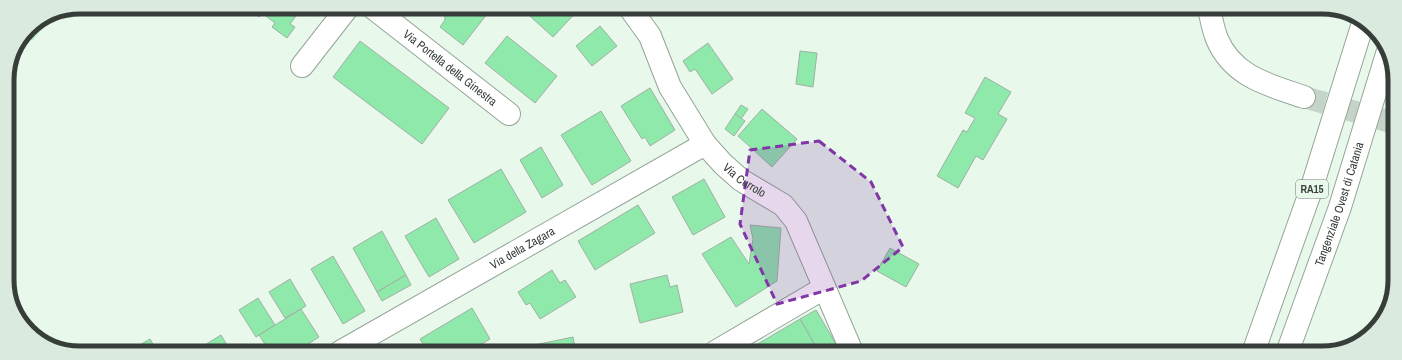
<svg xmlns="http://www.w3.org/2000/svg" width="1402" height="360" viewBox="0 0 1402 360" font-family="'Archivo Narrow',sans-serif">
  <rect width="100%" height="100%" fill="#e8f9ec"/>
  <!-- green -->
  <path fill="#b4f0c5" d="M57,12l-25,29 -6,-6 3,-7 24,-15z"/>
  <!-- building -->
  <g fill="#8ee9ab" stroke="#a0b0a4">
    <path d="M252,7h58l-6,9 -5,-4 -9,12 5,3 -8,11 -15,-11 3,-4 -13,-10 -3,4 -9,-7z"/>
    <path d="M444,7h34l9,7 -24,31 -23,-18 5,-7z"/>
    <path d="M521,8h59l-27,29z"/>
    <path d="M600,26l17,20 -25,20 -16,-20z"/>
    <path d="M507,36l50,40 -22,27 -50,-40z"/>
    <path d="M360,41l89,67 -27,36 -89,-67z"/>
    <path d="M708,43l25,36 -21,15 -17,-25 -5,3 -7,-11z"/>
    <path d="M800,51l17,2 -4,34 -17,-3z"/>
    <path d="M985,77l26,15 -13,22 9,5 -24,41 -7,-4 -18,32 -21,-12 26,-46 4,2 8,-14 -10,-5z"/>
    <path d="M650,88l25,42 -25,16 -5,-9 -3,2 -21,-33z"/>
    <path d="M741,105l7,4 -7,10 -6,-5z"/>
    <path d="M762,109l35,30 -25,28 -34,-31z"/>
    <path d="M601,111l30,50 -39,24 -31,-50z"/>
    <path d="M735,114l10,7 -11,15 -9,-7z"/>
    <path d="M541,147l22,38 -21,13 -22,-38z"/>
    <path d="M501,169l25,43 -52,31 -26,-43z"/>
    <path d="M704,179l21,38 -32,18 -21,-38z"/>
    <path d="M638,205l17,28 -60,37 -17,-29z"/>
    <path d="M436,218l23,41 -30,18 -24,-41z"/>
    <path d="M750,225l31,3 -4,53 -41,26 -34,-53 29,-17 18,27 4,-25z"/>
    <path d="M382,231l24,44 -29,17 -24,-44z"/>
    <path d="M890,248l29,16 -13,23 -29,-16z"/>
    <path d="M333,256l32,55 -22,13 -32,-55z"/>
    <path d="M552,270l8,13 5,-3 11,17 -36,22 -10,-16 -4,2 -8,-13z"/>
    <path d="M406,275l5,10 -29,16 -5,-9z"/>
    <path d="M667,275l3,12 7,-2 6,27 -43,11 -10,-39z"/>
    <path d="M290,279l16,27 -21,12 -16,-26z"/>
    <path d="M258,298l17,27 -19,12 -17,-27z"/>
    <path d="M472,308l18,31 -22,13h-40l-8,-13z"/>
    <path d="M301,309l18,28 -23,15h-26l-11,-17z"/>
    <path d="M816,310l23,39 -6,3h-14l-19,-33z"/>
    <path d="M800,319l19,33h-75z"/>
    <path d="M221,335l10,17h-36v-1z"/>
    <path d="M573,337l3,15h-56v-4z"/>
    <path d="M150,339l7,12 -1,1 -27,-1z"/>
  </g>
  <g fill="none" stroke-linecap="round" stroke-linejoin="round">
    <!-- minor-tunnel -->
    <path stroke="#c5d4c8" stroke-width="22" stroke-dasharray="22 11" stroke-linecap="butt" d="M1304,97l90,26"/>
    <!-- minor casing -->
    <g stroke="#94a498" stroke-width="24">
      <g id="minor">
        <path id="s1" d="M372,7l137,107"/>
        <path id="s2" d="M630,8l20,28 20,51 35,57 18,20 18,16 42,25 13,16 56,131"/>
        <path d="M1209,8c2,10 4,21 8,31 16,38 52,46 87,58"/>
        <path d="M302,66l46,-59"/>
        <path id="s3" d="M340,352l365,-208"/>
        <path d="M715,352l109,-64"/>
      </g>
    </g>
    <!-- motorway casing -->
    <g stroke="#94a498" stroke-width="24">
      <g id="motorway">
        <path d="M1253,353l58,-163 52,-167"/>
        <path id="s4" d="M1287,353l53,-146 47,-153"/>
      </g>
    </g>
    <!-- minor -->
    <use href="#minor" stroke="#fff" stroke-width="22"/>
    <!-- motorway -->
    <use href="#motorway" stroke="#fff" stroke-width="22"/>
  </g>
  <!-- marked area -->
  <path fill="#8235a6" fill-opacity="0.2" stroke="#8235a6" stroke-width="3" stroke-dasharray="8 5" stroke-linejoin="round" d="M819,141l52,41 32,65 -42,34 -84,23 -37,-80 10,-74z"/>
  <g text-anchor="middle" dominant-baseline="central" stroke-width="3.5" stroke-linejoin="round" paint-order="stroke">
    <!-- shield labels -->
    <rect fill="#e8f9ec" stroke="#6c766f" stroke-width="1" x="1296" y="180" width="32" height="18" rx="3"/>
    <g font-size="11" font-weight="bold" fill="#373e39">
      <text x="1312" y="189">RA15</text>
    </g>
    <!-- street labels -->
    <g font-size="12" fill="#373e39" stroke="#e8f9ec">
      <text stroke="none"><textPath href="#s1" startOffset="99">Via Portella della Ginestra</textPath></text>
      <text stroke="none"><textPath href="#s2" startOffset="210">Via Currolo</textPath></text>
      <text stroke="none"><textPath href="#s4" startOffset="158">Tangenziale Ovest di Catania</textPath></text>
      <text stroke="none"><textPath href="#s3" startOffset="210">Via della Zagara</textPath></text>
    </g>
  </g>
  <!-- crop -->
  <path d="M0 0H1402V360H0ZM80 14H1322A66 66 0 0 1 1388 80V280A66 66 0 0 1 1322 346H80A66 66 0 0 1 14 280V80A66 66 0 0 1 80 14Z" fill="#daeade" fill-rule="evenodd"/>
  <path fill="none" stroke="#373e39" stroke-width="5" d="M80 14H1322A66 66 0 0 1 1388 80V280A66 66 0 0 1 1322 346H80A66 66 0 0 1 14 280V80A66 66 0 0 1 80 14Z"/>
</svg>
